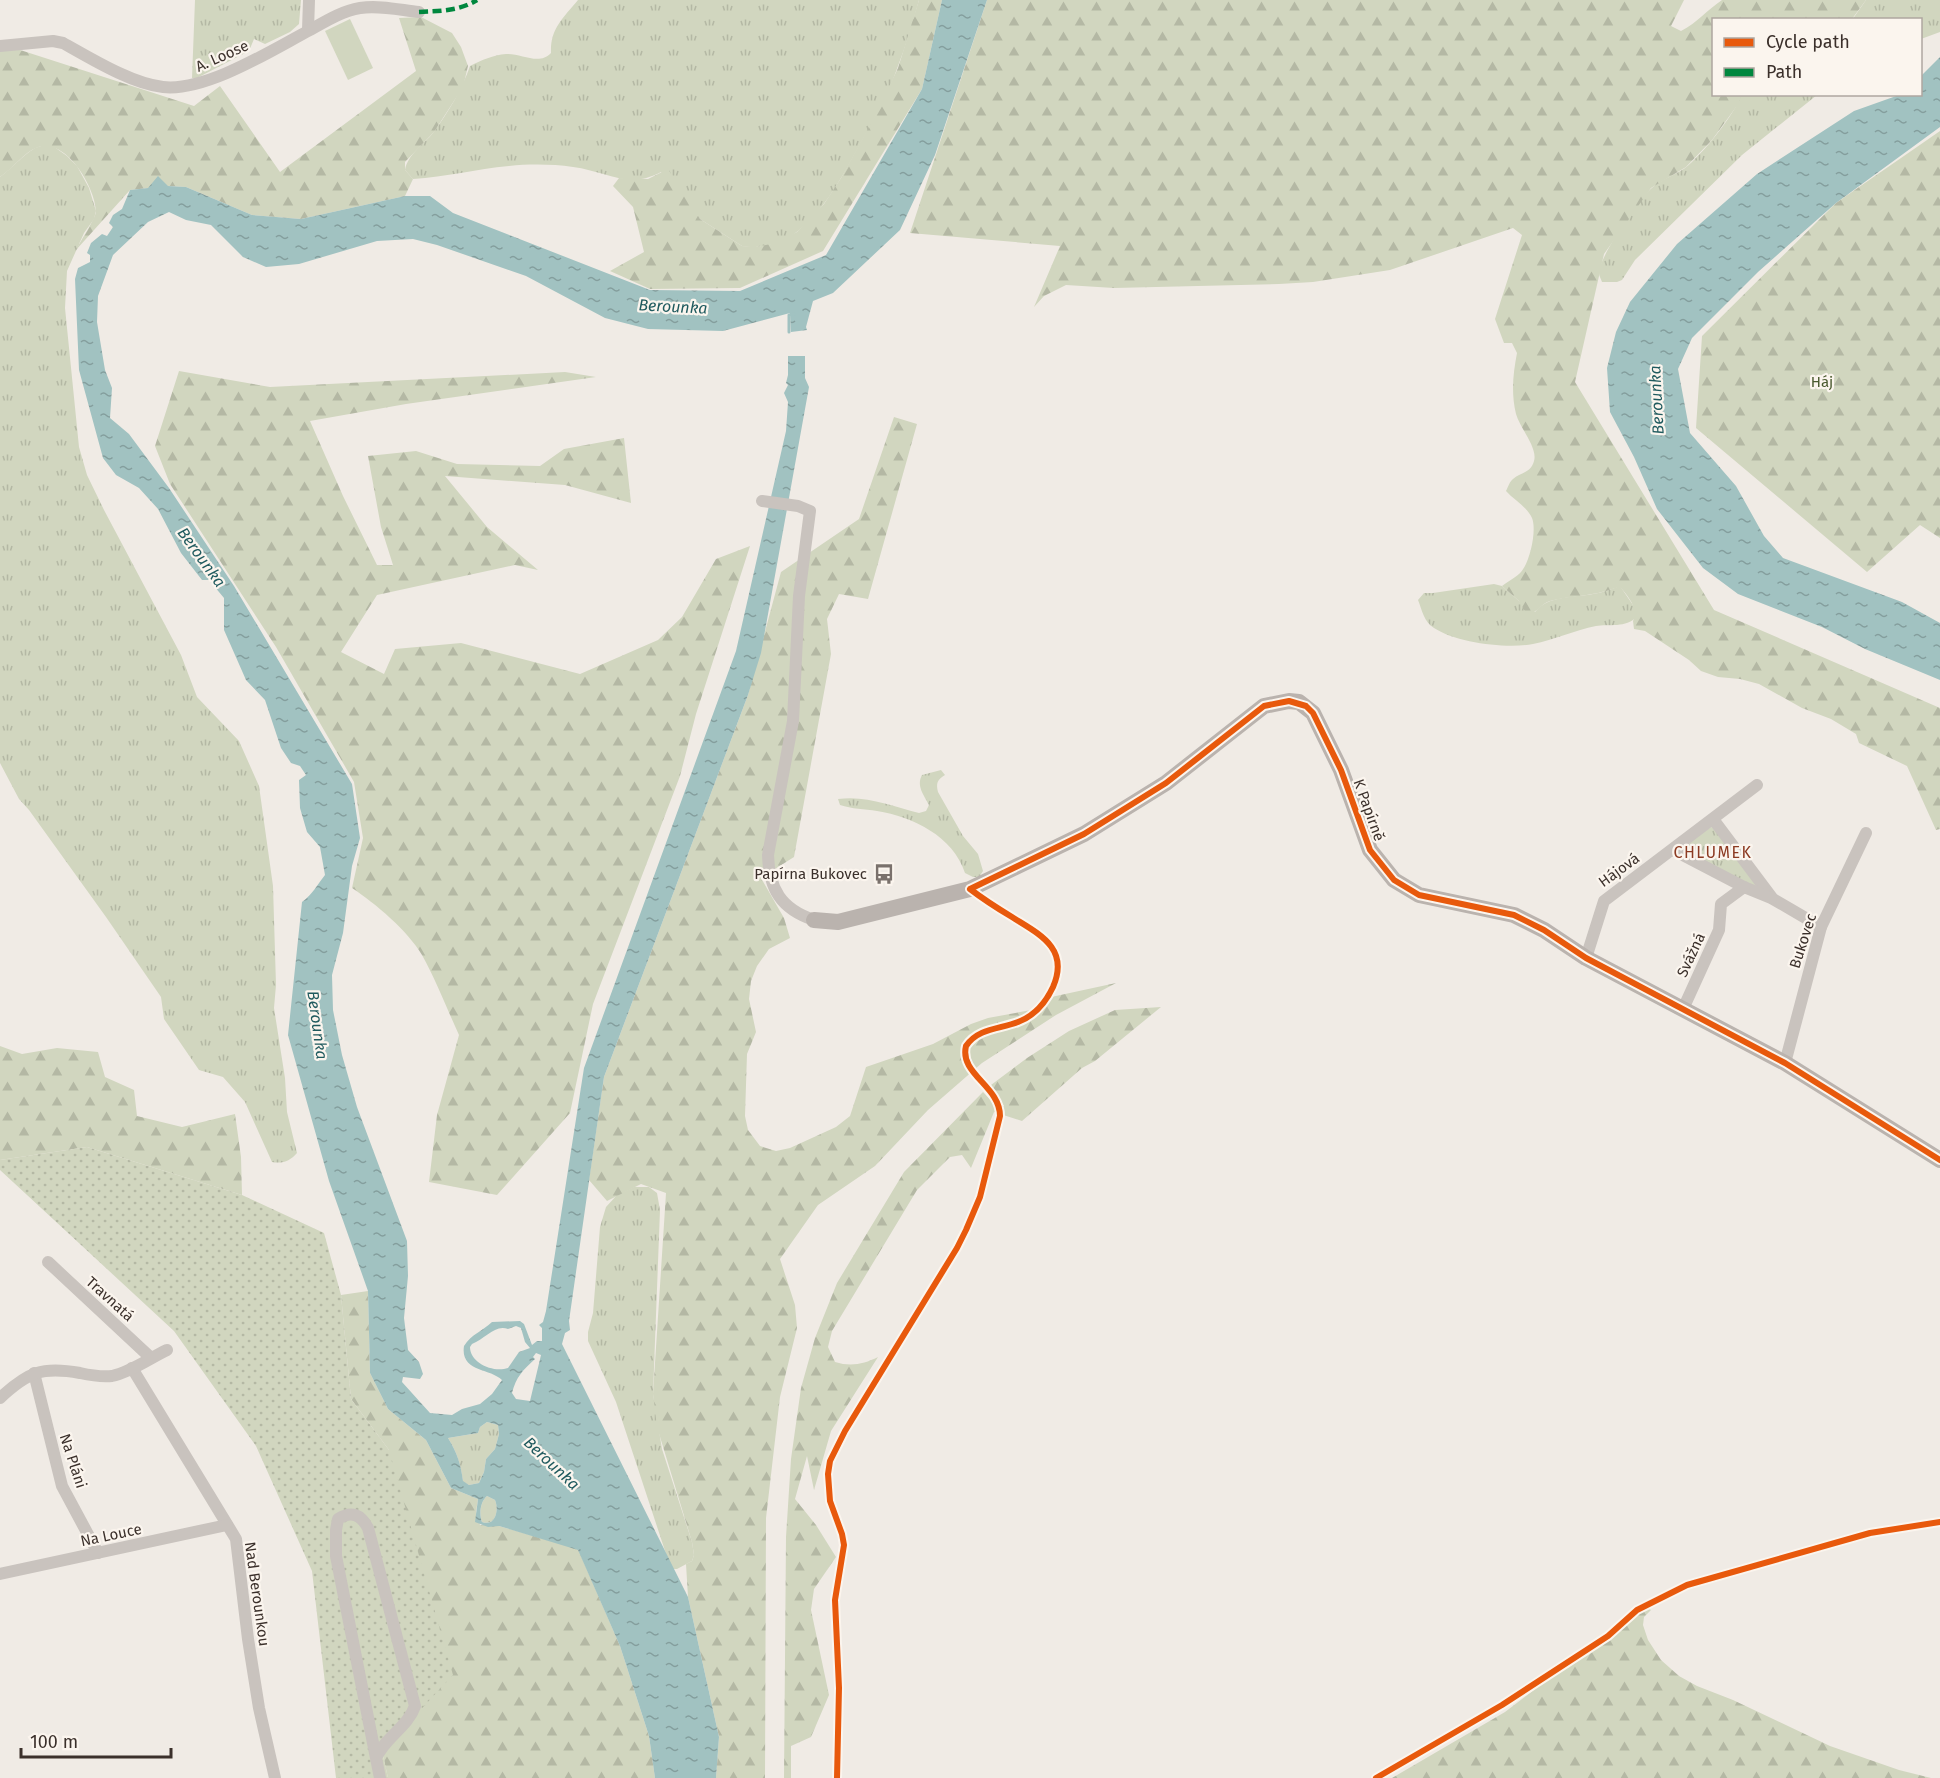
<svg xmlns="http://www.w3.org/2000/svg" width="1940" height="1778" viewBox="0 0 1940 1778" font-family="'Fira Sans',sans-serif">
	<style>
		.grass { fill: url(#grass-tufts) }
		.forest { fill: url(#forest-firs) }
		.park { fill: #d1d6bf }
		.garden { fill: url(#garden-dots) }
		.water { fill: url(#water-ripples); fill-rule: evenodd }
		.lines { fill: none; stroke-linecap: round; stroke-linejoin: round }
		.stream { stroke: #a1c2c1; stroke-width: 3 }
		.street { stroke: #c9c3be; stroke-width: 12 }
		.secondary { stroke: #bab3ae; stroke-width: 16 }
		.quiet { stroke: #00873e; stroke-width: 4.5; stroke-dasharray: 9 4.5; stroke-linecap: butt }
		.cycleway-casing { stroke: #fbf5ee; stroke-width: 10 }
		.cycleway { stroke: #e8590c; stroke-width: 6 }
		.labels { text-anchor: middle; stroke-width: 4.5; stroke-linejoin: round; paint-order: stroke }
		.street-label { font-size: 15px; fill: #3b302b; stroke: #fbf5ee }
		.park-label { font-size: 15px; fill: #4a5a2e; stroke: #fbf5ee }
		.poi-label { font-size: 15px; fill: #3b302b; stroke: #fbf5ee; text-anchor: end }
		.water-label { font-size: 16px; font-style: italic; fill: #1f5a5e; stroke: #fbf5ee }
		.neighbourhood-label { font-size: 16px; letter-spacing: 1.5px; fill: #8c3b22; stroke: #fbf5ee }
	</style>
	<defs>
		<pattern id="grass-tufts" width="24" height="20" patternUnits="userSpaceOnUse" patternTransform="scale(1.5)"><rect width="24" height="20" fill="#d1d6bf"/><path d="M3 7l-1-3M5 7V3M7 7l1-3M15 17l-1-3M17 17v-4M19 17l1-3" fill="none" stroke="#b4b8a4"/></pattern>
		<pattern id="forest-firs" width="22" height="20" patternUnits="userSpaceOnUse" patternTransform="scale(1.5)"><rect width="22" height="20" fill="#d1d6bf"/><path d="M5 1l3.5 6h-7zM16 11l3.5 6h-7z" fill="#b4b8a4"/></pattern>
		<pattern id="garden-dots" width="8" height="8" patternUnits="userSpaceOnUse" patternTransform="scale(1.5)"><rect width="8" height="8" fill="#d1d6bf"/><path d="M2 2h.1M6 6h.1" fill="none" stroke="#b4b8a4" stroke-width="1.8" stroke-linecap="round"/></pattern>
		<pattern id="water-ripples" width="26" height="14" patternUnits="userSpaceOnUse" patternTransform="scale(1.5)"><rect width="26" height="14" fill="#a1c2c1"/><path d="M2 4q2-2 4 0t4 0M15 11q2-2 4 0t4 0" fill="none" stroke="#849e9d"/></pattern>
	</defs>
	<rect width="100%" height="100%" fill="#f0ebe5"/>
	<!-- grass -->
	<g class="grass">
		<path d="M195,0h106l-2,24 -9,8 -25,12 -11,-5 -5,12 -52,27h-5z"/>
		<path d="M578,0h341c-6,22 -13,45 -21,66 -11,32 -29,62 -45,91 -15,27 -31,55 -55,74 -15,12 -38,19 -56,15l-42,-27 -39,-47c-33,18 -55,-1 -88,-5 -21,-3 -44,-3 -64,-1 -33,3 -63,11 -96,13l-8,-9c3,-16 18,-25 28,-37 15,-20 29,-44 37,-67 12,-6 23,-11 36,-12 15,-1 33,12 45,-1 -1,-24 12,-35 27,-53z"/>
		<path d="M1866,0h74v32l-19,7 -1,-19h-68z"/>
		<path d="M1741,95h76l-75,60 -107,105 -13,20 -5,2h-15c-1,-3 -3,-6 -3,-9 -1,-14 41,-77 54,-86 9,-8 22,-12 32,-19 16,-12 51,-55 56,-73z"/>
		<path d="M53,146l14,10 10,10 12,22 7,23 -2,8 -10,14 -17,38 -2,37 14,139 8,28 17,35 77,145 16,42 42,44 20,45 14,100 3,99 -2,23 11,70 2,34 10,41c-7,8 -14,11 -25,9l-27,-60 -22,-25 -24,-7 -35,-51 -3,-22 -55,-80 -77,-107 -10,-11 -19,-36v-586c10,-7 29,-28 38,-30 4,-2 10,-1 15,-1z"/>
		<path d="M1494,584l8,2 17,15 16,11c14,-17 37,-14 58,-18 9,-1 18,-5 27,-8l15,22 1,9c-9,11 -28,7 -40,9 -21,4 -42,14 -63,18 -26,5 -76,-1 -99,-16 -10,-6 -12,-18 -16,-28l6,-7h9z"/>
		<path d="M941,770l4,5c-8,5 -9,8 -7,17l25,44 15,18 5,17 -4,6h-6l-8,-4c-12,-37 -52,-56 -88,-62 -13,-2 -25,-2 -37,-6l-2,-6c28,-4 54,7 81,14l7,-2 3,-6c-5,-10 -13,-19 -7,-30z"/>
		<path d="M1711,827l8,2 48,64 -79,-40c-3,-13 14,-19 23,-26z"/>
		<path d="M634,1187h15l8,6 3,17 -7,184 9,55 30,93 2,13 -2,6 -15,8h-6l-55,-167 -28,-61v-9l5,-19 7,-86 6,-20 11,-12z"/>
		<path d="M487,1422l11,3 1,9 -4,15 -9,10 -2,13 -5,11 -10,2 -6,-3c-2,-17 -6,-30 -15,-44l30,-5 2,-6z"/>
		<path d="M487,1496l8,4c4,9 1,27 -13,22 -3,-8 -2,-20 5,-26z"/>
	</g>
	<!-- forest -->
	<g class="forest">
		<path d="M919,0h23l-20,89 -99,162 -83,37 -90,1 -40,-18 34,-19 -11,-45 -20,-21 6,-8 29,1 20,-10 32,50 42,27 14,1 15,-3 26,-12 27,-28 17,-26 35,-64 22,-46z"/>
		<path d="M987,0h697l-13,26 10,5c16,-8 26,-21 41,-31h144l-14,19 -138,1v74l27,1 -2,8 -27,37 -26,27 -35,21 -47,66 -29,128 139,228 226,98v121l-4,1 -29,-64 -48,-23 -3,-9 -25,-15 -29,-11 -43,-24 -19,-5 -22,-2 -17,-6 -12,-11 -44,-29 -11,-2 -1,-8c6,-12 -5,-25 -13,-34 -9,2 -18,6 -28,7 -14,3 -28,3 -42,7 -10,3 -13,14 -24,12l-7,-12 -17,-15c6,-5 15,-9 19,-14 9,-10 16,-42 11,-54 -5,-11 -18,-18 -26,-27 2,-4 4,-10 7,-12 8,-7 18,-6 21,-18 4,-13 -14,-33 -18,-47 -5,-21 -3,-40 1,-61l-5,-10h-8l-9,-24 27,-84 -9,-7 -123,42 -77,12 -34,2 -165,4 -48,-3 -22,11 -10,11 26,-61 -150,-13z"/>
		<path d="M421,17l31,16 9,14 7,19 -5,21 -29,45 -29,30v8l8,9 -8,17 -104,23 -49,-4 -66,-28 -18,-1 -38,4 -54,60c4,-8 19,-31 20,-38 0,-24 -31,-77 -60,-64 -11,4 -24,21 -36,29v-126l14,-3 180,58 26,-20 60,86 136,-101 -17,-53z"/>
		<path d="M1940,131v407l-20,-13 -53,47 -171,-144 6,-92 134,-133z"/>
		<path d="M179,371l91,16 295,-15 31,5 -190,27 -96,17 33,75 34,69h16l-12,-38 -13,-71 48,-5 41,13 83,2 24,-17 60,-11 7,65 -66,-18 -120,-9 42,51 51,43 -23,-5 -138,30 -36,57 43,22 11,-25 66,-6 119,31 78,-34 24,-23 34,-58 34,-13 -54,168 -16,62 -87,228 -23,109 -73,82 -68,-13 8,-67 22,-80c-12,-26 -23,-55 -37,-80 -15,-25 -46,-51 -70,-67l11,-50 -9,-56 -78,-135 -106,-163 -15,-38z"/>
		<path d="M894,417l23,7 -49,175 -29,-5 -12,25 4,35 -37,203 -33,21 23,40 6,20 -21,11 -12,17 -6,15 -2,18 7,33 -9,22 -2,62 3,14 12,16 16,5 14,-3 46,-21 14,-11 16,-49 67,-23 38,-20 17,-6 43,-8 11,-11 74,-16 -60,32 -74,48 -54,47 -53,56 -57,39 -38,54 15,46 2,23 -17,69 -14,121 -1,260h-49l3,-41 -31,-140 -2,-33 6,-3 2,-6 -2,-13 -35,-115 -4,-33 13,-201 -25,-9 -34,17 -18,-21 15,-103 144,-382 33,-123 78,-53z"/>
		<path d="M1161,1007l-66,54 -13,7 -60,53 -28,-9 -23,56 -9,-13 -12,2 -33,33 -85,141 -4,16 7,15c16,5 29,2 43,-5l-47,74 -17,59 -7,-34 -12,43 21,26 20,32 -22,32 -3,21 18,85 -18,42 -20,9v32h-7l2,-241 5,-78 10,-71 14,-50 22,-55 67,-111 79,-80 13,14h8l-13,-21 36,-27 42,-27 46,-21z"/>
		<path d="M0,1046l22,8 35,-6 41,4 7,25 29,13 3,26 45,11 53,-13 6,43 1,38 -155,-48 -87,13z"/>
		<path d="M368,1291l2,82 18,36 38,31 25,48 27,11 -2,13 4,13 19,1 79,23 42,97 29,90 6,42h-267l-6,-27 7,-301 -38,-51 -10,-104z"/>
		<path d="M1644,1606l7,4 -7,7 -1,8 5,15 13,20 18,16 18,10 36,14 97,46 69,24 32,8h-539l113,-66z"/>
	</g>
	<!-- park -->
	<path class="park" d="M350,19l23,49 -25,12 -23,-49z"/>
	<!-- garden -->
	<path class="garden" d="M87,1147l155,48 82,38 17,62 10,104 38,51 64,225 -71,76 6,27h-52l-24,-207 -56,-125 -82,-115 -174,-161v-10z"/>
	<!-- water -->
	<g class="water">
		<path d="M942,0h45l-52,155 -35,75 -67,63 -20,8 -7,26 1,3 -16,2 -1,-19 -67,18 -75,-2 -43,-11 -79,-42 -89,-31 -24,-6 -36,2 -78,23 -33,3 -23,-10 -32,-32 -25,-5 -17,-8 -21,10 -35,33 -15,41 -1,26 8,48 7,18 -2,30 19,16 40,54 65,98 118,198 8,54 -8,28 -9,67 -11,42 1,35 9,45 15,52 50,134 1,35 -4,42 4,32 11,12 4,12 -3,5 -17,-2 -1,5 28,31 22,2 10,-6 18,-5 12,-10 10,-14c-12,-12 -42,-8 -38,-34 7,-12 19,-15 28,-24l28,-1 4,3 8,21 5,-4h5v-13l-3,-3 4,-3 3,-11 38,-243 152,-417 50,-220 2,-29 -4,-9 4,-8 -2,-2 2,-8v-19h17v22l4,9 -48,266 -13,42 -144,382 -35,244 1,9 -5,3 -3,11 126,253 31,140 -3,41h-61l-6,-42 -29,-90 -42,-96 -79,-24 -11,1 -13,-5 3,-23 -27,-11 -25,-48 -38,-31 -18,-36 -2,-82 -39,-110 -41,-146 14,-133c11,-8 15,-17 23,-27l-5,-28 -13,-15 -7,-24 -1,-28 7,-5 -6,-9 -9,-3 -10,-15 -16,-48 -19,-20 -22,-50v-32l-15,-18h-7l-21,-27 -23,-44 -19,-21 -23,-13 -13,-17 -24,-88 -4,-91 3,-11 12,-6v-7l-3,-2 4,-10 11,-9 5,2 6,-9 -4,-4 4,-8 9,-6 8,-19 18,-2 10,-12 10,10 18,1 66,28 49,4 104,-23h25l23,17 197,77 90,1 86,-36 96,-166zM516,1326l5,2 4,14 5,6 -11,4 -11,16c-15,5 -38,-5 -38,-21l2,-3c13,-5 23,-20 36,-15zM536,1353l5,2 -11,46 -14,-2 -4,-6c4,-16 11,-23 23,-34l-2,-2zM487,1422l11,3 1,9 -4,15 -9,10 -2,13 -5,11 -10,2 -6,-4c-2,-16 -6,-29 -15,-43l30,-5 2,-6zM487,1496l8,4c4,9 1,27 -13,22 -3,-8 -2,-20 5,-26z"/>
		<path d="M1940,57v70l-104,76 -78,69 -66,66 -14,31 12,64 46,53 28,50 19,22 119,44 38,21v57l-75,-31 -43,-22 -84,-33 -35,-26 -46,-59 -23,-52 -24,-45 -3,-44 9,-36 14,-30 47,-58 80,-70 97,-63 45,-16 21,-1 1,-18z"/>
	</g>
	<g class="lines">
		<!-- stream -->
		<path class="stream" d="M789,332v-17l5,-1"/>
		<!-- street -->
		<g class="street">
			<path d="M308,30l1,-30"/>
			<path d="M0,46l53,-5 10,2c27,15 69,41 100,44 43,5 109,-37 147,-57 16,-9 32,-19 50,-22 20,-3 40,2 59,4"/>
			<path d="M762,501l36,5 12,5 -11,85 -6,125 -25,134c1,34 13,54 46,65"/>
			<path d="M1713,819l60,80 48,28"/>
			<path d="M1673,850l71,37 27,11"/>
			<path d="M1586,958l18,-57 153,-116"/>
			<path d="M1683,1009l36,-79 2,-26 23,-17"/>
			<path d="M1785,1063l36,-136 45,-94"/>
			<path d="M48,1262l103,96"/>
			<path d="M132,1368l104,171 12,100 11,69 16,70"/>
			<path d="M34,1373l28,113 36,67"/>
			<path d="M0,1398c28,-26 42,-32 80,-25 9,2 22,4 32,3 19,-4 38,-18 55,-26"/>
			<path d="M0,1574l227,-49"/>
			<path d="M376,1758c9,-21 32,-31 39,-52l-47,-178c-7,-13 -16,-18 -30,-9l-2,11v26l40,202 4,20"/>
		</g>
		<!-- secondary -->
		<path class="secondary" d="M814,920l24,2 132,-33 114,-55 82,-51 98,-77 25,-5 10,1 14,11 28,57 29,80 24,30 25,15 95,20 30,15 42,28 199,105 155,97"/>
		<!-- quiet -->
		<path class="quiet" d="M419,12c21,-1 40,-1 58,-12"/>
		<!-- cycleway casing -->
		<g class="cycleway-casing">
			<g id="cycleway">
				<path d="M837,1778l2,-90 -4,-88 9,-55 -2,-11 -12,-33 -2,-27 2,-13 15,-30 112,-183 9,-18 14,-33 20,-81c0,-30 -41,-42 -34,-70 12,-18 34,-17 52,-24 16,-6 28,-20 35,-35 17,-39 -14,-53 -41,-70 -15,-9 -29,-18 -42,-28l114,-55 82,-51 98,-77 25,-5 17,5 7,7 28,57 29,80 24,30 25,15 95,20 30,15 42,28 199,105 155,97"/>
				<path d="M1376,1778l126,-73 106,-69 29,-26 50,-25 183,-52 70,-11"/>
			</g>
		</g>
		<!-- cycleway -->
		<use href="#cycleway" class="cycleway"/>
	</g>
	<!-- icons -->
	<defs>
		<g id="bus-bare" transform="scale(1.62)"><path d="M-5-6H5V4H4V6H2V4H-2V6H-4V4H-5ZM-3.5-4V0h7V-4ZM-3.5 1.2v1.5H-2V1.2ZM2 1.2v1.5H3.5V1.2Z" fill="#7a716c" stroke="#fbf5ee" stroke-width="2.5" paint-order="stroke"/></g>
	</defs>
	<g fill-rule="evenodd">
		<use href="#bus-bare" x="884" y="874"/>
	</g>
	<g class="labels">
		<!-- street labels -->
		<g class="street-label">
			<text transform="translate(222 56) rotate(-24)" y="5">A. Loose</text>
			<text transform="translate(1369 810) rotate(70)" y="5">K Papírně</text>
			<text transform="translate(1619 870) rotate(-36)" y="5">Hájová</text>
			<text transform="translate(1803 941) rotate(-72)" y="5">Bukovec</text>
			<text transform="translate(1691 955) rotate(-65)" y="5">Svážná</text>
			<text transform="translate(110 1299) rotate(42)" y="5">Travnatá</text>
			<text transform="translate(73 1461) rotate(72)" y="5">Na Pláni</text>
			<text transform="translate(111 1535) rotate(-12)" y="5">Na Louce</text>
			<text transform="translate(257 1594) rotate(82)" y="5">Nad Berounkou</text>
		</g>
		<!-- park labels -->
		<g class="park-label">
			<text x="1822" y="387">Háj</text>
		</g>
		<!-- poi labels -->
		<g class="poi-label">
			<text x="867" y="879">Papírna Bukovec</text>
		</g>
		<!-- water labels -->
		<g class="water-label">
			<text transform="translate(673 306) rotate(3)" y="6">Berounka</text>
			<text transform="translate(1656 400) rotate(-93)" y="6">Berounka</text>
			<text transform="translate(202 557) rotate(54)" y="6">Berounka</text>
			<text transform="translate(318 1025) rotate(82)" y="6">Berounka</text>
			<text transform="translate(552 1463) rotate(43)" y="6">Berounka</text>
		</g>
		<!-- neighbourhood labels -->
		<g class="neighbourhood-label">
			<text x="1713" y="858">CHLUMEK</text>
		</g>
	</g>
	<!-- legend -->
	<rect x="1712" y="18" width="210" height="78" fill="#fbf5ee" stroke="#aea6a0" stroke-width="1.5"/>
	<rect x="1724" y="38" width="30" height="9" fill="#e8590c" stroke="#aea6a0" stroke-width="1.5"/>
	<text x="1766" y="48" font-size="18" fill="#3b302b">Cycle path</text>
	<rect x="1724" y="68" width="30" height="9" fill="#00873e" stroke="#aea6a0" stroke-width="1.5"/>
	<text x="1766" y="78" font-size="18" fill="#3b302b">Path</text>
	<!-- scale -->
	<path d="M21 1748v9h150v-9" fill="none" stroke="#3b302b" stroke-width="3"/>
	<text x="30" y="1748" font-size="18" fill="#3b302b" stroke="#fbf5ee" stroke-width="4.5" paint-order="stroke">100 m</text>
</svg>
